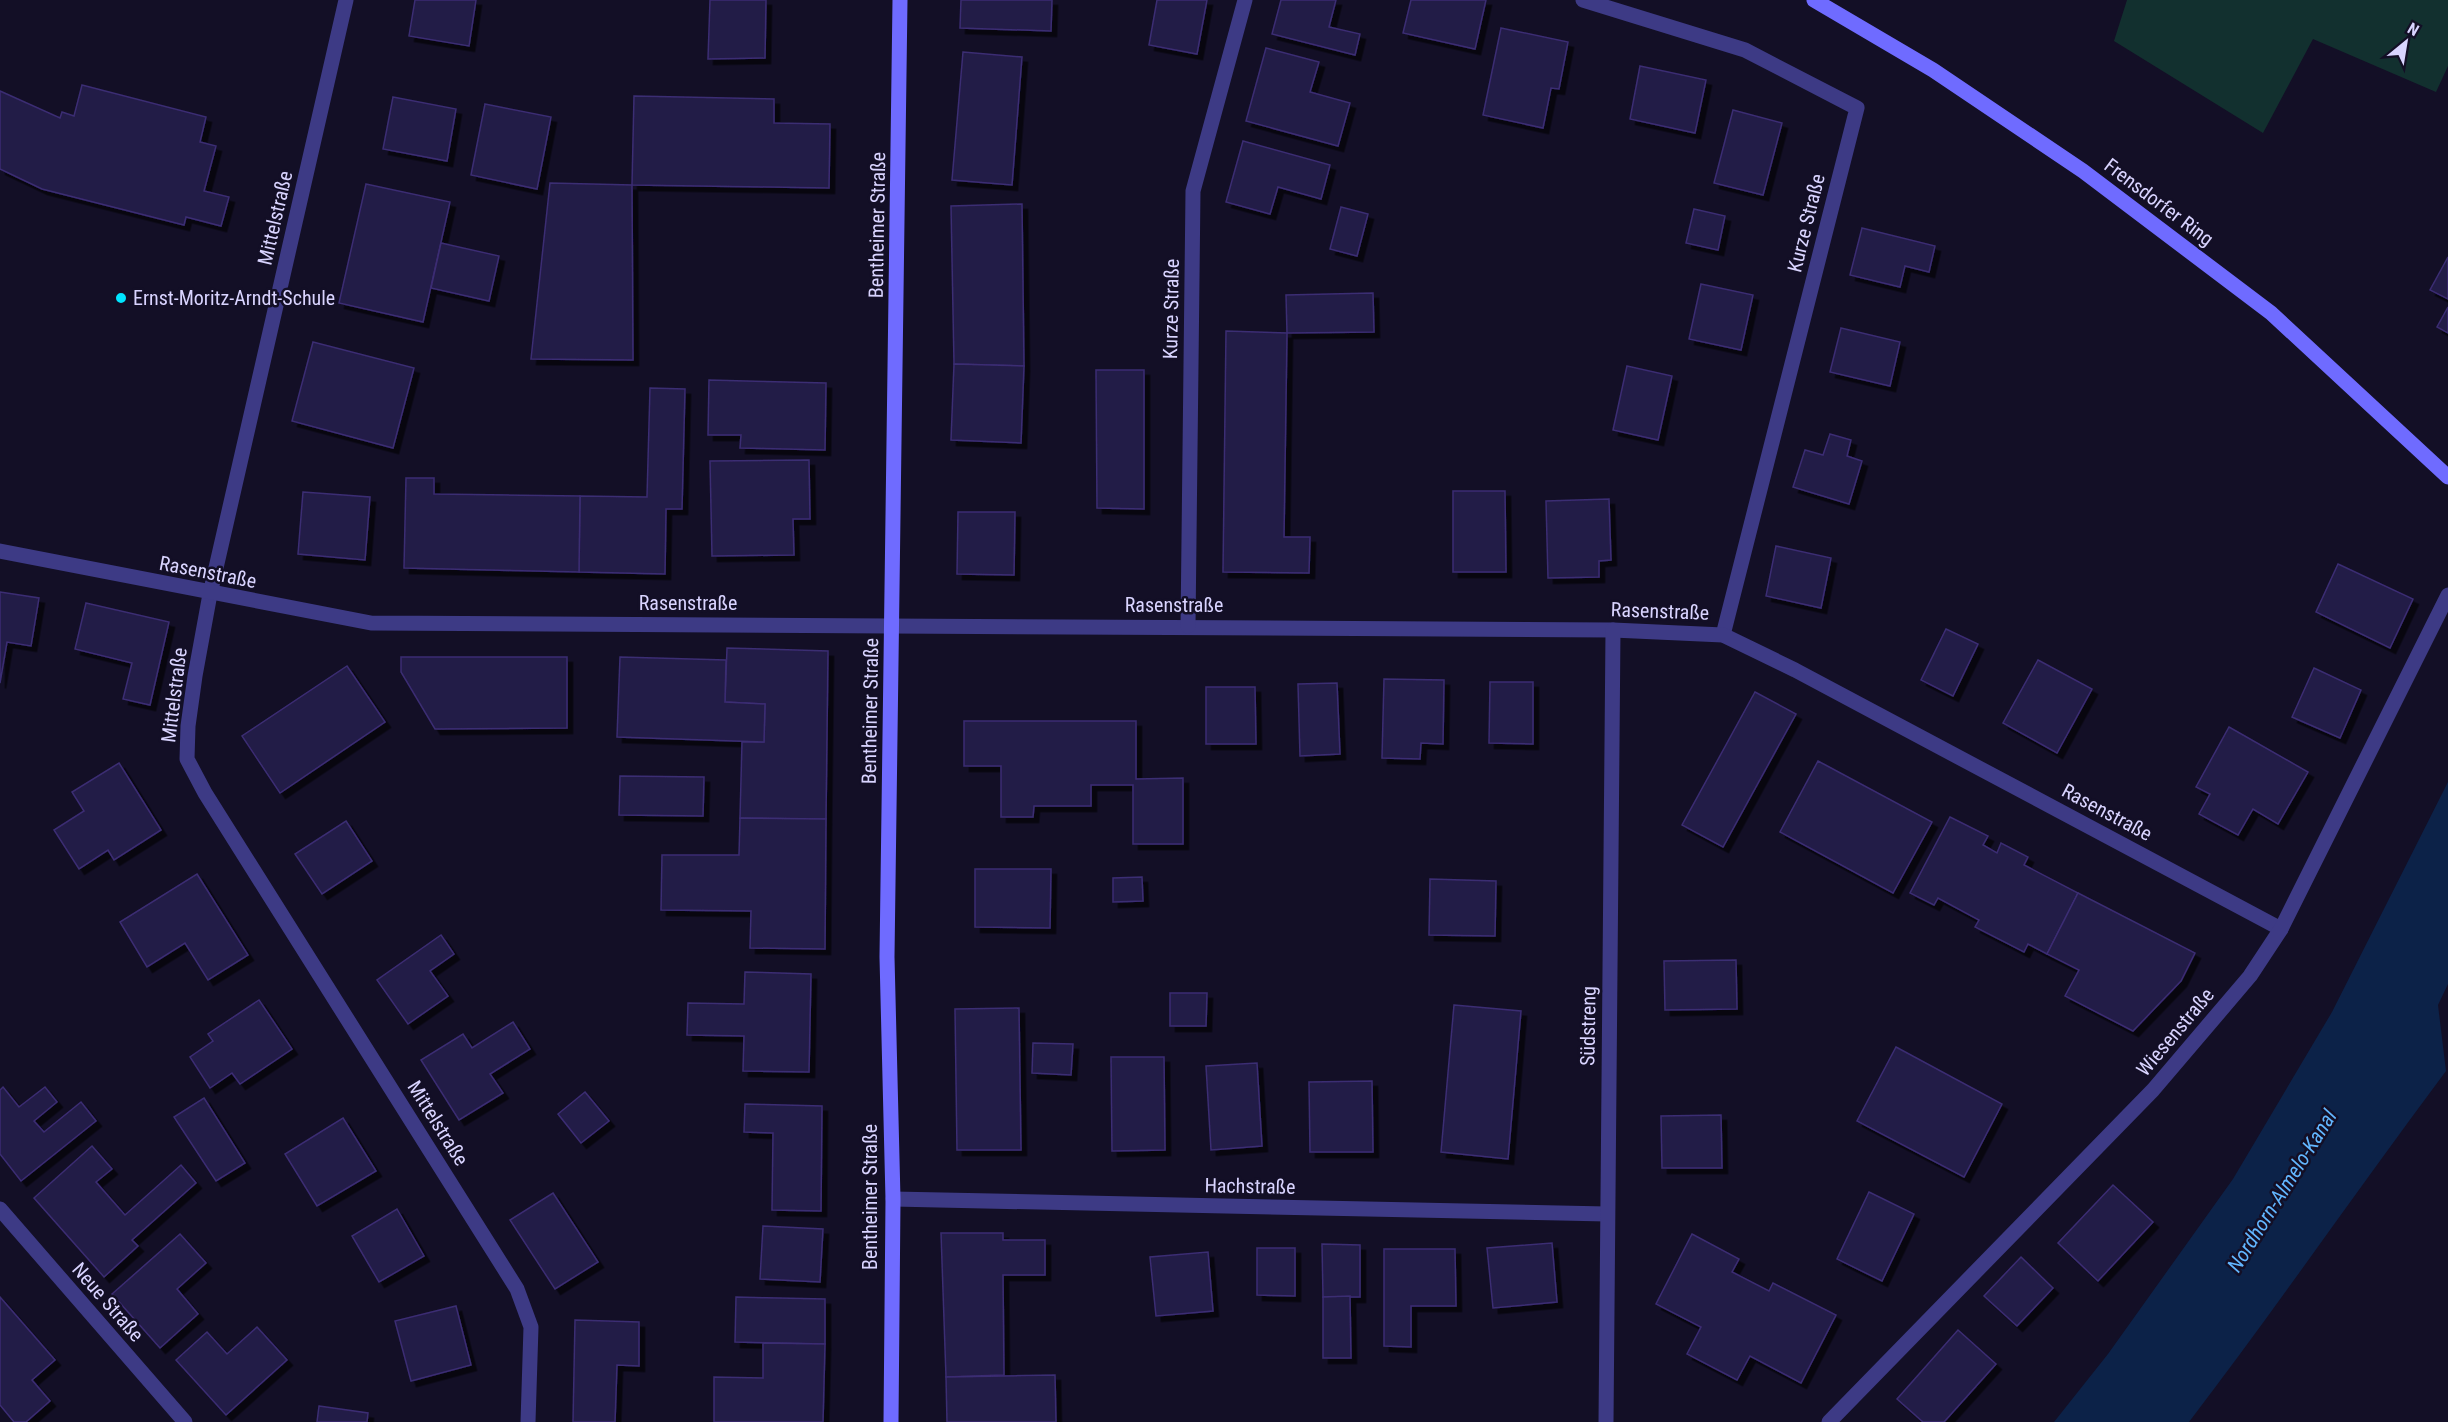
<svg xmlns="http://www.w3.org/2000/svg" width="2448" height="1422" viewBox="0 0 2448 1422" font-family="'Roboto Condensed',sans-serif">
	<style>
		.green { fill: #12302f }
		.water { fill: #0c2248 }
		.building { fill: #241b47; stroke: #3b2d73; stroke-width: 1.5; filter: url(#shadow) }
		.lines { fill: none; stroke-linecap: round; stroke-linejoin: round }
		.street { stroke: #3d3a85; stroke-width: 15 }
		.secondary { stroke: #6f6bff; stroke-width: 15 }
		.poi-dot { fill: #00e5ff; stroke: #130f26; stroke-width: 2 }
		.labels { text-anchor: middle; stroke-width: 5; stroke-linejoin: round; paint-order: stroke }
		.street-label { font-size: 20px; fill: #d9d4ff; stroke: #130f26 }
		.poi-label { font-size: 20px; fill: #d9d4ff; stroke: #130f26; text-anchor: start }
		.water-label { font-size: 21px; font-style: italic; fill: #62b6ff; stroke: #130f26 }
	</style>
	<defs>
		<filter id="shadow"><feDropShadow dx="5.5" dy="5.5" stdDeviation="0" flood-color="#0009"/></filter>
	</defs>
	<rect width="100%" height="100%" fill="#130f26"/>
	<!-- green -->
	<path class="green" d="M2127,0h321v66l-12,26 -123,-53 -50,94 -149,-92z"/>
	<!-- water -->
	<path class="water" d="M2448,782v202l-10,21 8,66c-87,116 -169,236 -257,351h-135l54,-68 125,-175 99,-167z"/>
	<!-- building -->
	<g class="building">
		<path d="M415,0h61l-7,46 -60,-10z"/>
		<path d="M710,0h56l-1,58 -57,1z"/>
		<path d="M961,0h91l-1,31 -91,-3z"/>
		<path d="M1157,0h50l-10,54 -48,-9z"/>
		<path d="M1281,0h55l-7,27 31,7 -5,21 -83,-21z"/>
		<path d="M1411,0h75l-11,49 -72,-16z"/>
		<path d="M1501,28l67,14 -9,47 -8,-1 -8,40 -60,-13z"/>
		<path d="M1266,48l53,14 -9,30 40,11 -12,43 -92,-25z"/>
		<path d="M963,52l59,5 -10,128 -60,-5z"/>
		<path d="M1640,66l66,14 -11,53 -65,-14z"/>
		<path d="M82,85l124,32 -6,25 16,4 -12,45 25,6 -8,29 -35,-9 -2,8 -142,-36 -42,-20v-78l60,27 2,-6 12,4z"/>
		<path d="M634,96l140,3v24l56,1 -1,64 -197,-3z"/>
		<path d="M393,97l63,12 -9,52 -64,-12z"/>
		<path d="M485,104l66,13 -14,72 -66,-14z"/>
		<path d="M1733,110l49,13 -19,72 -49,-12z"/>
		<path d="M1243,141l87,24 -9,34 -43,-12 -8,27 -44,-12z"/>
		<path d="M550,183l82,2 1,175 -102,-1z"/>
		<path d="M366,184l84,18 -27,120 -84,-19z"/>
		<path d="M1022,204l2,162 -70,-2 -3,-158z"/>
		<path d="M1341,207l27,7 -11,42 -27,-7z"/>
		<path d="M1694,209l31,7 -7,34 -32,-7z"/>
		<path d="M1862,228l73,18 -6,26 -24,-6 -5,21 -50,-12z"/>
		<path d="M441,243l58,13 -10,45 -58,-13z"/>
		<path d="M2448,257v42l-18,-9z"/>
		<path d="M1701,284l52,11 -12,55 -52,-11z"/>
		<path d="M1373,293l1,39 -87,1 -1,-38z"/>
		<path d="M2448,307v26l-11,-6z"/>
		<path d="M1841,328l59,14 -10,44 -60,-14z"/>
		<path d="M1226,331l61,2 -3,204h26l-1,36 -86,-1z"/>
		<path d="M313,342l101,26 -21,80 -101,-27z"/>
		<path d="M954,364l70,2 -3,77 -70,-3z"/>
		<path d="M1627,366l45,10 -14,64 -45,-10z"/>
		<path d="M1096,370h48v139l-47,-1z"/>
		<path d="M709,380l117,3 -1,67 -85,-2 1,-13h-33z"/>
		<path d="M650,388l35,1 -3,120h-16l-1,65 -86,-2 1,-76 67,1z"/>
		<path d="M1830,434l21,6 -4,16 15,5 -13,43 -56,-17 12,-37 18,5z"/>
		<path d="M809,460l1,59h-17l1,36 -82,1 -2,-95z"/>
		<path d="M406,478h28v16l146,2 -1,76 -175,-4z"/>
		<path d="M1453,491h52l1,81h-53z"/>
		<path d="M303,492l67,5 -5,63 -67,-6z"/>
		<path d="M1609,499l2,61 -12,1v16l-51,1 -2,-77z"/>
		<path d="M958,512h57l-1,63 -57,-1z"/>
		<path d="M1776,546l55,12 -10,50 -55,-12z"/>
		<path d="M2338,564l75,35 -23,49 -74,-36z"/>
		<path d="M0,592l39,6 -8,48 -24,-4 -7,41z"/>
		<path d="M86,603l83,19 -19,83 -27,-6 9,-36 -57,-14z"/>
		<path d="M1946,629l32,15 -25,52 -32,-16z"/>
		<path d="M727,648l101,3 -2,168 -86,-1 2,-76h22l1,-38 -40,-2z"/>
		<path d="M401,657h166v71l-132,1 -34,-57z"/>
		<path d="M620,657l106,3 -1,42 40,2 -1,38 -147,-5z"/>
		<path d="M2038,660l54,29 -35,64 -54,-30z"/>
		<path d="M347,666l38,56 -105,71 -38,-57z"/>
		<path d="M2314,668l47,22 -21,48 -48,-21z"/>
		<path d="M1384,679l60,1 -1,64 -22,-1 -1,16 -38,-1z"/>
		<path d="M1490,682h43v62l-44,-1z"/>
		<path d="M1337,683l3,71 -40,2 -2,-72z"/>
		<path d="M1206,687h49l1,57h-50z"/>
		<path d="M1755,692l41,22 -73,133 -41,-22z"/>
		<path d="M964,721h172v58l47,-1v66h-50v-59h-42v21h-57l-1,11h-32v-51h-37z"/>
		<path d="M2229,727l79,45 -30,52 -25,-15 -15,26 -39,-21 11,-20 -14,-7z"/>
		<path d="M1818,761l114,61 -39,71 -113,-61z"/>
		<path d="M119,763l42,67 -47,30 -6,-10 -29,19 -25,-39 30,-19 -12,-19z"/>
		<path d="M620,776l84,1 -1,39 -84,-1z"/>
		<path d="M1950,817l38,19 -5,9 14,8 4,-10 27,14 -4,8 54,28 -31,61 -19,-10 -4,8 -49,-25 4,-7 -41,-22 -4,7 -24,-12z"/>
		<path d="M740,818l86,1 -1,130 -75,-1 1,-37 -90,-1 1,-55h77z"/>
		<path d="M346,821l26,40 -50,33 -27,-40z"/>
		<path d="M975,869h76l-1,59 -75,-1z"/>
		<path d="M197,874l51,81 -40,25 -23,-37 -38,24 -27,-45z"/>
		<path d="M1142,877l1,24 -30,1v-24z"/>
		<path d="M1430,879l66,2 -1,55 -66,-1z"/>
		<path d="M2078,893l117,60 -14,28 -48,50 -68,-35 14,-26 -32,-16z"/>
		<path d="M441,935l13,19 -24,17 18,25 -40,28 -31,-44z"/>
		<path d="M1736,960l1,49 -72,1 -1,-49z"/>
		<path d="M745,972l66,2 -2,98 -66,-1 1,-35 -57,-1 1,-32 56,1z"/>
		<path d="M1170,993h37l-1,33h-36z"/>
		<path d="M259,1000l33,49 -52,35 -8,-11 -22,15 -20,-31 23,-16 -5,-7z"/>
		<path d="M1454,1005l67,6 -13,148 -67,-7z"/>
		<path d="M1019,1008l2,142h-64l-2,-141z"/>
		<path d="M513,1022l17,27 -40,25 13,19 -44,27 -38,-60 42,-26 9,14z"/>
		<path d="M1033,1043l40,1 -2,31 -39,-2z"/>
		<path d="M1896,1047l106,57 -38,73 -107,-56z"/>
		<path d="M1111,1057h53l1,93 -53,1z"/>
		<path d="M1257,1063l5,83 -51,4 -5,-84z"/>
		<path d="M1372,1081l1,71h-63l-1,-70z"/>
		<path d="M3,1087l16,20 26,-20 12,15 -23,19 10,11 37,-30 15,19 -75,60 -21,-27v-64z"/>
		<path d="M585,1092l24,29 -28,22 -23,-29z"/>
		<path d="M204,1098l41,65 -29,18 -42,-64z"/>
		<path d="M745,1104l77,2 -1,105 -49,-1 1,-77 -29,-1z"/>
		<path d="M1721,1115l1,53h-60l-1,-52z"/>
		<path d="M343,1118l33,53 -59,35 -32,-52z"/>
		<path d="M92,1146l20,23 -16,13 29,33 56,-50 15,18 -64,57 6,6 -34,31 -70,-79z"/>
		<path d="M2113,1185l40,37 -55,59 -40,-38z"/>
		<path d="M1869,1192l45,22 -32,67 -45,-22z"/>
		<path d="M553,1193l45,69 -43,27 -45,-69z"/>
		<path d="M397,1209l27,47 -45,26 -27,-46z"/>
		<path d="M763,1226l60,3 -3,53 -60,-3z"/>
		<path d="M941,1233h62v7h42v35h-42l1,100 -58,2z"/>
		<path d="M180,1234l26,29 -29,26 21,25 -38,34 -48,-54z"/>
		<path d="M1692,1234l47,25 -7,13 37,19 4,-8 63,32 -35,68 -51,-27 -13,24 -50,-26 14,-27 -45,-23z"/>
		<path d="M1552,1243l5,59 -64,6 -6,-60z"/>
		<path d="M1322,1244l38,1v52h-37z"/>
		<path d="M1257,1248h38v48l-38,-1z"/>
		<path d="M1384,1249h71l1,57h-45v41l-27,-1z"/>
		<path d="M1208,1252l5,59 -57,5 -6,-59z"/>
		<path d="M2021,1257l32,31 -36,38 -33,-30z"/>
		<path d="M1350,1296l1,62h-28v-61z"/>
		<path d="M0,1297l55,63 -23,20 18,21 -24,21h-12l-14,-17z"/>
		<path d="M736,1297l89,2v45l-90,-2z"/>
		<path d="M456,1306l15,59 -60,16 -16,-60z"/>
		<path d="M575,1320l64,2v44l-22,-1 -2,57h-42z"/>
		<path d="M257,1327l30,33 -61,55 -50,-55 31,-28 20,22z"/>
		<path d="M1958,1330l38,34 -52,58h-21l-26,-23z"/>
		<path d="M763,1343l62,1 -2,78h-109v-45l49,1z"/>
		<path d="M1055,1375l1,47h-109l-1,-45z"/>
		<path d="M319,1406l49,7 -1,9h-50z"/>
	</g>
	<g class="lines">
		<!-- street -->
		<g class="street">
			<path d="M346,0l-136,594 -15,82 -7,50 -1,33 18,34 312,496 14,38 -3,95"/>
			<path d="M1583,0l162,50 112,58 -134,527"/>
			<path d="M0,551l371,72 1242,7 110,5 72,35 486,259"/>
			<path d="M1188,626l5,-435 52,-191"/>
			<path d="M893,1199l714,15"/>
			<path d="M0,1209l185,213"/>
			<path d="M1606,1422l7,-792"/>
			<path d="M1829,1422l324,-332 97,-114 31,-47 167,-334"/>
		</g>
		<!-- secondary -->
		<g class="secondary">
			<path d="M1814,0l119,70 150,101 188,142 177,164"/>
			<path d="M891,1422l2,-223 -6,-242 13,-957"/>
		</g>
	</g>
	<!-- markers -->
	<circle class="poi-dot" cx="121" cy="298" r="6"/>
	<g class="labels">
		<!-- street labels -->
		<g class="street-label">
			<text transform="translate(2159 202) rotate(37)" y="7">Frensdorfer Ring</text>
			<text transform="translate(275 218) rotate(-77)" y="7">Mittelstraße</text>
			<text transform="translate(1806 223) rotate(-76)" y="7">Kurze Straße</text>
			<text transform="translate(877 225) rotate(-89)" y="7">Bentheimer Straße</text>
			<text transform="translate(1171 309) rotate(-89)" y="7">Kurze Straße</text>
			<text transform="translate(208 572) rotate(11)" y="7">Rasenstraße</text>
			<text x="688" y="610">Rasenstraße</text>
			<text x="1174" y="612">Rasenstraße</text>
			<text transform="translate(1660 611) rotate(2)" y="7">Rasenstraße</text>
			<text transform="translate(174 695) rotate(-83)" y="7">Mittelstraße</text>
			<text transform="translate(870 711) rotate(-89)" y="7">Bentheimer Straße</text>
			<text transform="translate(2107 812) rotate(28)" y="7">Rasenstraße</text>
			<text transform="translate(1588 1026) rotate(-89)" y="7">Südstreng</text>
			<text transform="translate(2175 1032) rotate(-50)" y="7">Wiesenstraße</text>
			<text transform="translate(438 1123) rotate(58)" y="7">Mittelstraße</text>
			<text transform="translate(1250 1186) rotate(1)" y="7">Hachstraße</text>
			<text transform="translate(870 1197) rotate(-90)" y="7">Bentheimer Straße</text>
			<text transform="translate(108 1302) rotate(49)" y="7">Neue Straße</text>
		</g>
		<!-- poi labels -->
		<g class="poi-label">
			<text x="133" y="305">Ernst-Moritz-Arndt-Schule</text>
		</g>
		<!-- water labels -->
		<g class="water-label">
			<text transform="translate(2282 1191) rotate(-58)" y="7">Nordhorn-Almelo-Kanal</text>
		</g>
	</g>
	<!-- north arrow -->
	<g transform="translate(2406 42) rotate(30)" stroke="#130f26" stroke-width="4.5" paint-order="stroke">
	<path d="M0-4.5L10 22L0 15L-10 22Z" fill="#d9d4ff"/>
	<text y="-9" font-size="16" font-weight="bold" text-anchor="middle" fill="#d9d4ff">N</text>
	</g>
</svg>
